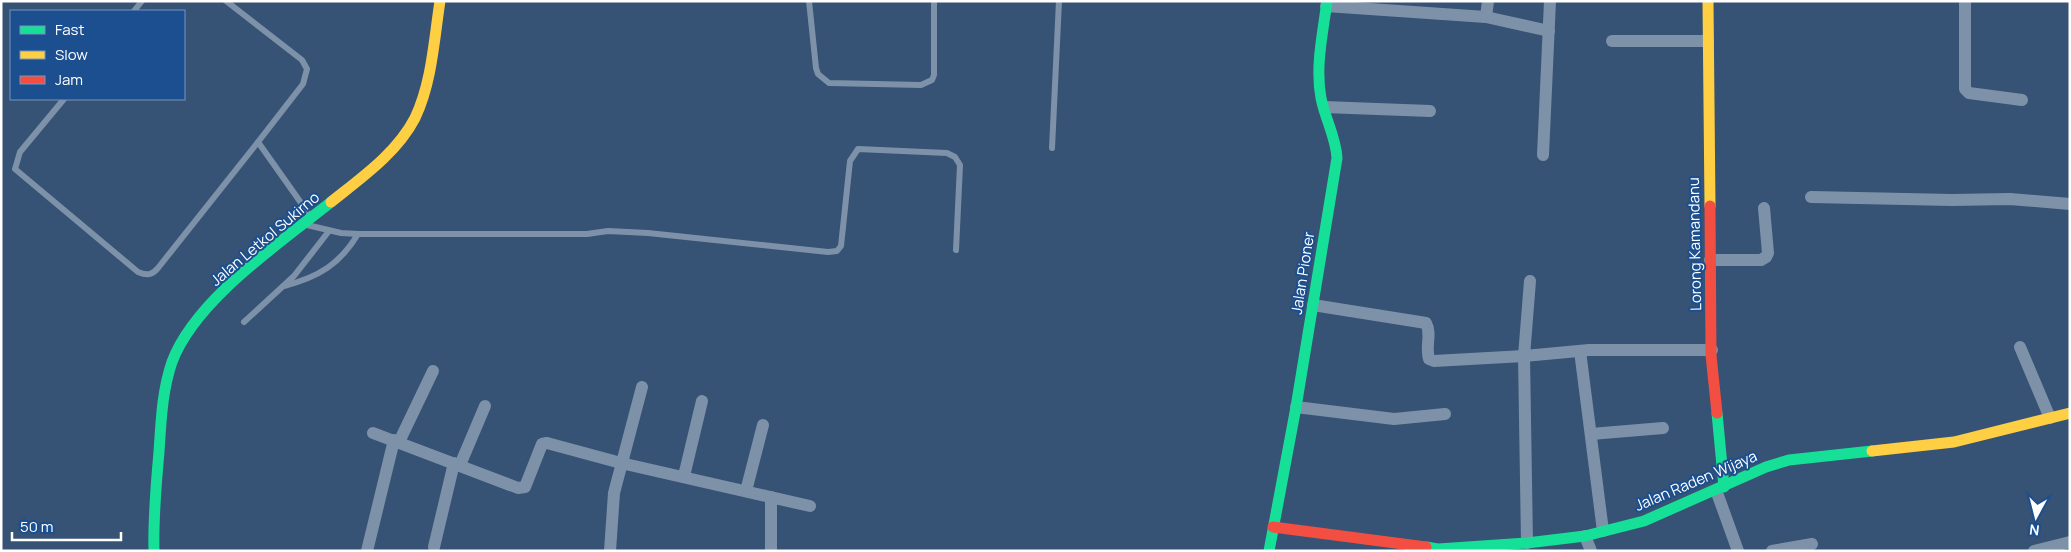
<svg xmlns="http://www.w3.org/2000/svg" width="2071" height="552" viewBox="0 0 2071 552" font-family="Manrope,sans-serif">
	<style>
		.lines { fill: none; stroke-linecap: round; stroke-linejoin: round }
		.lane { stroke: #7d92a8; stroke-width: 6 }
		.street { stroke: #7d92a8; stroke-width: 12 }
		.fast { stroke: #16e098; stroke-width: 11 }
		.slow { stroke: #ffcf43; stroke-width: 11 }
		.jam { stroke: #f24e42; stroke-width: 11 }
		.labels { text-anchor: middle; stroke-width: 4; stroke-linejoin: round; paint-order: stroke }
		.street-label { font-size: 15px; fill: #fff; stroke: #1b4f8f }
	</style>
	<rect width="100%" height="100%" fill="#365274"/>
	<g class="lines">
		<!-- lane -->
		<g class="lane">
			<path d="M226,1l76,59 5,9 -4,15 -45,58 53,75"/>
			<path d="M809,1l7,67 2,6 11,9 92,2 11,-5 2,-5v-74"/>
			<path d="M134,11l8,-10"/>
			<path d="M64,99l-44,53 -5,17 123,103c9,4 14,3 20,-4l100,-126"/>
			<path d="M1052,148l7,-147"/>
			<path d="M307,225l34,8 17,1h229l21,-3 40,2 180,19 9,-1 4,-5 9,-85 8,-12 89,4 8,4 5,8 -4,85"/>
			<path d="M284,286c35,-9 56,-22 74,-52"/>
			<path d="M244,322l50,-46 35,-45"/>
		</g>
		<!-- street -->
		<g class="street">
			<path d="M1965,1v88l4,4 53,7"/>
			<path d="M1326,6l160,11 63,14"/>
			<path d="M1486,17l2,-16"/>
			<path d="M1612,41h96"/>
			<path d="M1324,107l106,4"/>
			<path d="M1543,155l7,-154"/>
			<path d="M1811,197l141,3 58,-1 60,5"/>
			<path d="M1710,260h51l5,-3 2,-4 -4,-45"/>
			<path d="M1313,305l113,18c6,11 -1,24 3,36l5,2 90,-5 65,-6h123"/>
			<path d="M2020,347l30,71"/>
			<path d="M1580,351l23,180"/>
			<path d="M1296,407l98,12 51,-5"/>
			<path d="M373,433l145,55 7,-1 17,-43 5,-1 74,20 189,43"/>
			<path d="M1591,434l72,-6"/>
			<path d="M399,442l34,-71"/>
			<path d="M460,465l25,-59"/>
			<path d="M684,476l18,-75"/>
			<path d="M1716,490l22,61"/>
			<path d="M746,491l17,-66"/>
			<path d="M1585,536l6,15"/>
			<path d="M1527,543l-3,-187 6,-75"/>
			<path d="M434,547l20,-84"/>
			<path d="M367,551l27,-111"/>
			<path d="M610,551l4,-58 28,-106"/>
			<path d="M771,551v-54"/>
			<path d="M1772,551l40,-7"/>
			<path d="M2034,551l36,-9"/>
		</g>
		<!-- fast -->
		<g class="fast">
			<path d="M1717,413l7,74"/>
			<path d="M1426,547l12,2 89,-6 58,-7 59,-15 122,-54 23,-7 83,-9"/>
			<path d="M154,551c-1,-33 2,-66 5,-99 2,-30 3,-61 13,-90 23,-62 108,-119 159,-160"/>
			<path d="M1269,551l27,-144 41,-249c-1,-21 -12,-39 -16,-60 -6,-32 2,-65 6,-97"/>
		</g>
		<!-- slow -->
		<g class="slow">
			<path d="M1708,1l2,205"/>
			<path d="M331,202c30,-24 66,-49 84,-84 17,-36 19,-78 25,-117"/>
			<path d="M1872,451l82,-9 116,-29"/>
		</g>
		<!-- jam -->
		<g class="jam">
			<path d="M1710,206l1,149 6,58"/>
			<path d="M1273,527l153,20"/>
		</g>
	</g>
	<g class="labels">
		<!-- street labels -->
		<g class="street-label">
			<text transform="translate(265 239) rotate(-40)" y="5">Jalan Letkol Sukirno</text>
			<text transform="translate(1695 244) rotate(-91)" y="5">Lorong Kamandanu</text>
			<text transform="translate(1303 273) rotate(-81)" y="5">Jalan Pioner</text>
			<text transform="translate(1696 481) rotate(-23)" y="5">Jalan Raden Wijaya</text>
		</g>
	</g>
	<!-- border -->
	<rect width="2071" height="552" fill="none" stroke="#ffffff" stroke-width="5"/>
	<!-- legend -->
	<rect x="10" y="10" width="175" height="90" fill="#1b4f8f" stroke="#7695bc"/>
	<rect x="20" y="26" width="25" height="8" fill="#16e098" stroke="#7695bc"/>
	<text x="55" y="35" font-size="15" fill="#ffffff">Fast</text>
	<rect x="20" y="51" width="25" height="8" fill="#ffcf43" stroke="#7695bc"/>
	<text x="55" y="60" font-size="15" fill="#ffffff">Slow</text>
	<rect x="20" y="76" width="25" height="8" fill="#f24e42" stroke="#7695bc"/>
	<text x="55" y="85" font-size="15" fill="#ffffff">Jam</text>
	<!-- north arrow -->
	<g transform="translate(2036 517) rotate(187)" stroke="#1b4f8f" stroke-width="4" paint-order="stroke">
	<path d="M0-4L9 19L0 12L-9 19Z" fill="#ffffff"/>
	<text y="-8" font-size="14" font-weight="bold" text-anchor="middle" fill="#ffffff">N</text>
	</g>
	<!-- scale -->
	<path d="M12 532v8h109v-8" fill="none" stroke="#ffffff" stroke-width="2.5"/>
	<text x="20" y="532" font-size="15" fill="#ffffff" stroke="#1b4f8f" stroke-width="4" paint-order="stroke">50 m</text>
</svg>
